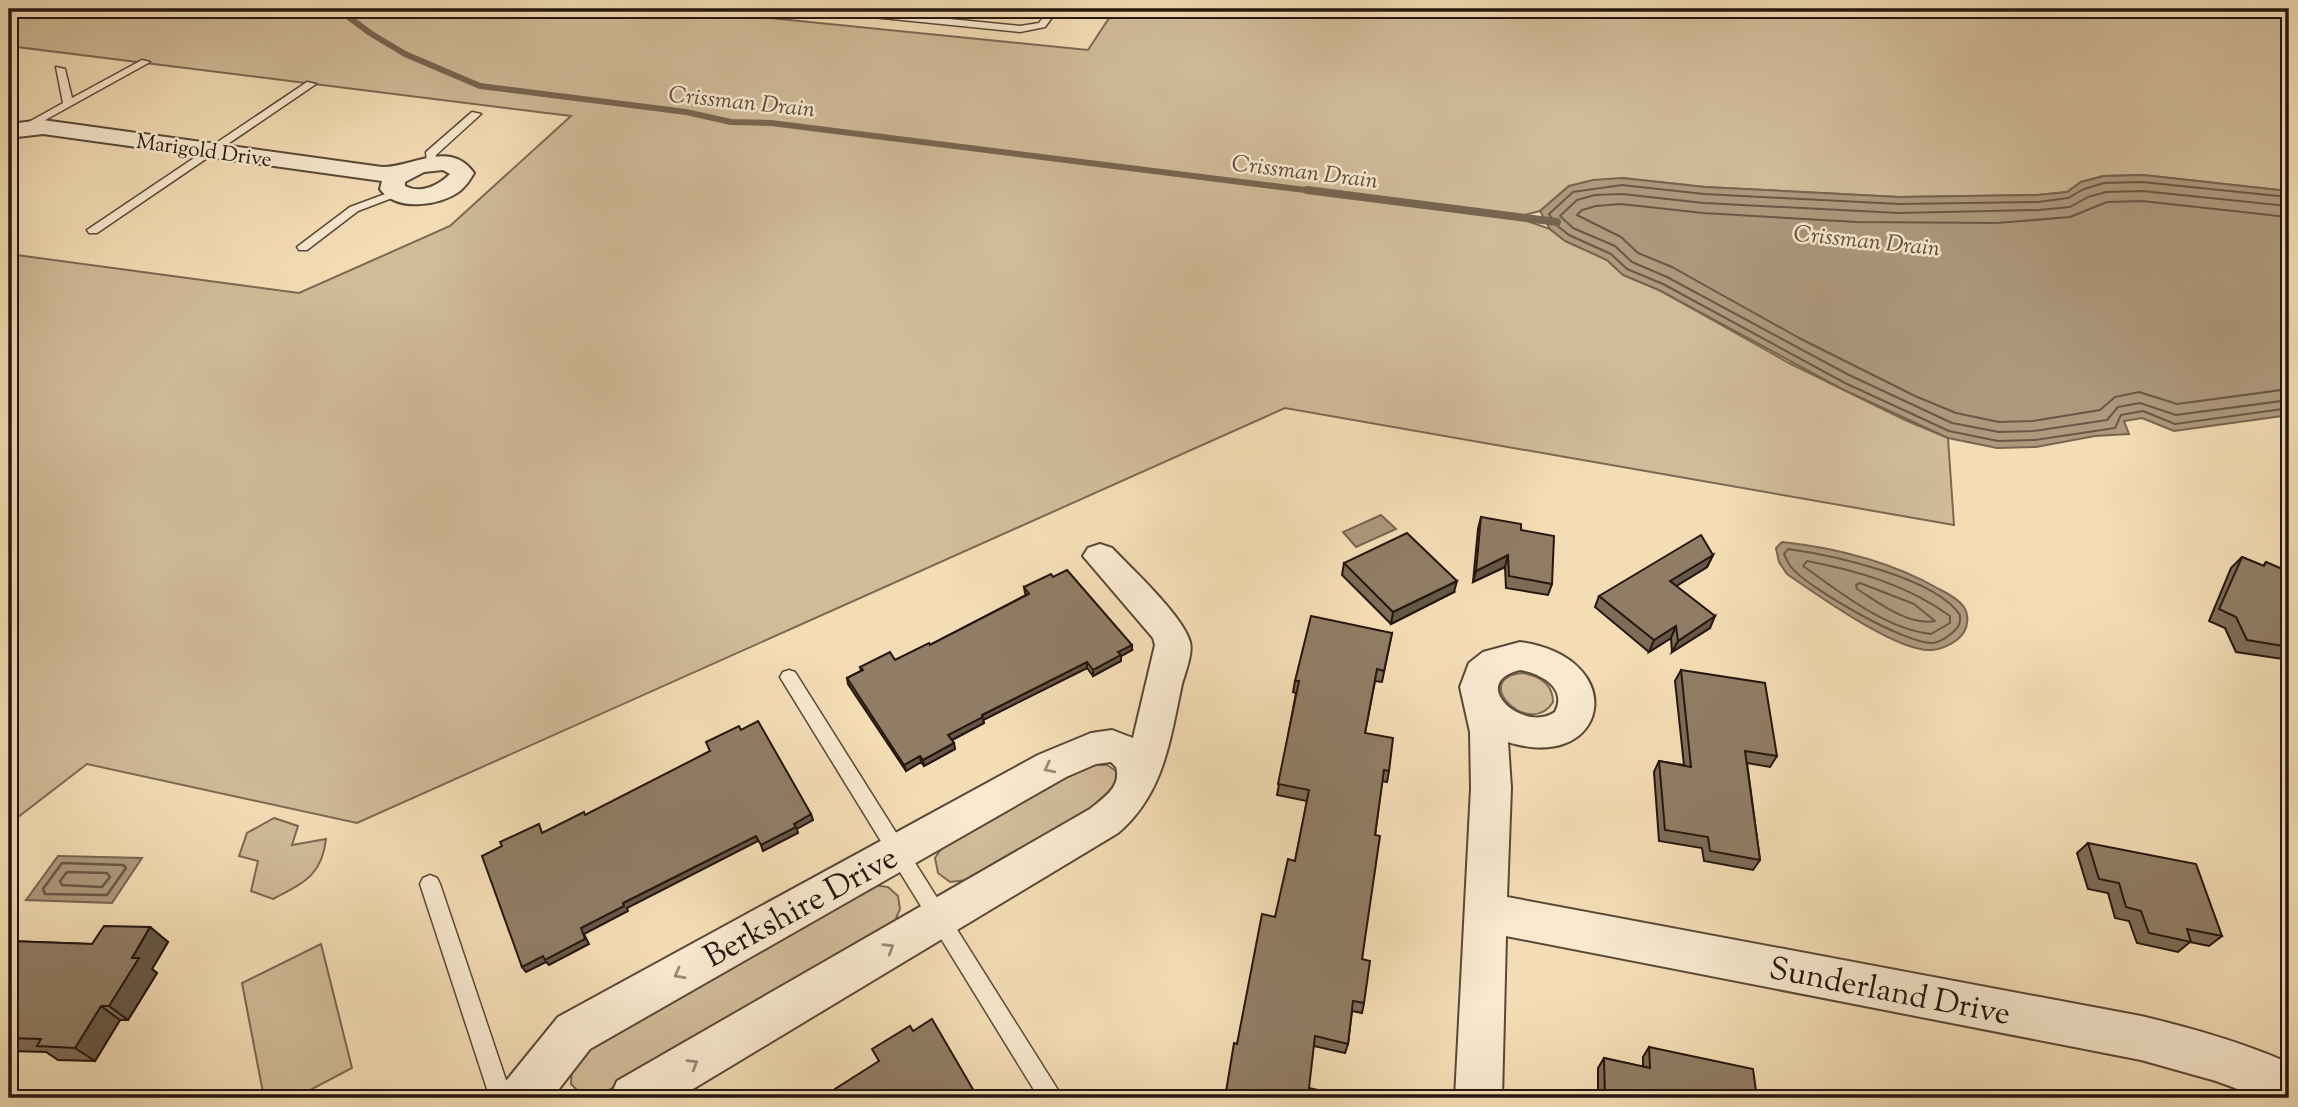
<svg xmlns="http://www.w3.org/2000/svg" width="2298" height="1107" viewBox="0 0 2298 1107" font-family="'Sorts Mill Goudy',serif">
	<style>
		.green { fill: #d1bb99; stroke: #7b6854; stroke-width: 2 }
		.water { fill: #ae997d; stroke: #776551; stroke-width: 2 }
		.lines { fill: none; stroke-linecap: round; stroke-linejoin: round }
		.shore-far1 { stroke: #6a5846; stroke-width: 2 }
		.shore { stroke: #6a5846; stroke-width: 2.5 }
		.stream-far1 { stroke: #776551; stroke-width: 6 }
		.stream { stroke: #776551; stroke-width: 8 }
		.lane-casing { stroke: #594838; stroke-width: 3 }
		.street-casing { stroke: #594838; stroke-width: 4 }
		.lane { fill: #f8e9cf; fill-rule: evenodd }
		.street { fill: #f8e9cf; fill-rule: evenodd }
		.wall { fill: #7d6c57; stroke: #25160f; stroke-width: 2 }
		.shaded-wall { fill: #665847; stroke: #25160f; stroke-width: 2 }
		.building { fill: #917d65; stroke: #25160f; stroke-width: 2 }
		.oneway { stroke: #998a79 }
		.labels { text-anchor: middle; stroke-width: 5; stroke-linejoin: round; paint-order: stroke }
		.far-street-label { font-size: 21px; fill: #25160f; stroke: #f8e9cf }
		.far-water-label { font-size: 23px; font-style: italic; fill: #5c4a3b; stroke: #f8e9cf }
		.near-street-label { font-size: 32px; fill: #25160f; stroke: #f8e9cf }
	</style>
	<rect width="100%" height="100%" fill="#f4ddb5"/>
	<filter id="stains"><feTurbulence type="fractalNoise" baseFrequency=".00286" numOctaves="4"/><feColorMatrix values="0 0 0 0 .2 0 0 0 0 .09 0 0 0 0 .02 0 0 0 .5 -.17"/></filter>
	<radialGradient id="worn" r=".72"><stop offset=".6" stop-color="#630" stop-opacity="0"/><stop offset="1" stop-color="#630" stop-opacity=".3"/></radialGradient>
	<!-- green -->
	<g class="green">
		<path d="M24,9h656l408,41 27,-41h1174v182l-146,-16 -40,1 -22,6 -14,10 -30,3 -138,2 -194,-10 -83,-9 -53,8 -29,25 -24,6 34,12 15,12 42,19 16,15 36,15 130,73 116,57 43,18 6,87 -669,-117 -928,415 -270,-59 -78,60v-570l290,39 151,-67 121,-110 -562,-70v-32z"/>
		<path d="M1523,673c16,3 30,11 30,29 -23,38 -85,-24 -30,-29z"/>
		<path d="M1094,765h13l9,6c3,16 -6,22 -17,32l-132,77 -17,2 -12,-9 -3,-15 9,-14 130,-74z"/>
		<path d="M274,818l24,8 -6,19 34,-6c-4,37 -23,44 -53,60l-22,-8 7,-30 -19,-5 8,-23z"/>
		<path d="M872,885l16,2 10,9 2,13 -6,14 -294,172h-18l-11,-11 1,-17 11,-17z"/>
		<path d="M321,944l31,124 -57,30h-31l-22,-115z"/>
	</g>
	<!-- water -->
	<g class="water">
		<path d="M2143,175l146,16v224l-115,16 -32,-13 -18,3 5,13 -34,2 -59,11 -39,1 -49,-10 -106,-49 -183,-99 -36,-15 -16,-15 -42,-19 -15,-12 -10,-18 29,-25 24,-6 29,-2 83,9 194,10 138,-2 30,-3 14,-10 23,-6z"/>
		<path d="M1381,515l15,14 -40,18 -13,-15z"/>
		<path d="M1782,542c55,6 108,19 157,47 8,4 20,11 25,18 5,8 4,18 0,25 -6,10 -21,17 -32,18 -34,3 -116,-56 -145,-76l-8,-12 -3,-14z"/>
		<path d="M58,856l84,2 -30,45 -86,-3z"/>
	</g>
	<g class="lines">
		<!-- shore-far1 -->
		<g class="shore-far1">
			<path d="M2289,197l-147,-15 -38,1 -20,6 -16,9 -30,4 -139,2 -195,-10 -82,-9 -49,7 -24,22 6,10 14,11 42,19 16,15 36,15 182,99 104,48 49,10 37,-1 80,-12 6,-13 22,-4 32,13 114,-16"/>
			<path d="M2289,206l-147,-15 -36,1 -18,5 -18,10 -31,3 -140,3 -195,-10 -82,-9 -27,1 -18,5 -17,16 13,12 42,18 17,16 35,15 182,98 103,48 47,9 35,-1 73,-11 11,-13 22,-4 36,12 113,-15"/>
			<path d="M2289,217l-147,-16 -35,1 -37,15 -73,6 -140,-1 -154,-9 -82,-9 -25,2 -14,4 -5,5 44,22 17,16 34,14 129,72 114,57 41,17 43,9 34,-1 67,-11 15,-13 24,-5 38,12 112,-15"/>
			<path d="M1788,549c43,6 147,28 172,66 1,9 -2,13 -8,18 -6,5 -12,9 -19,10 -26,2 -125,-55 -141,-75 -4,-4 -6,-10 -8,-14z"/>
			<path d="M1807,561c52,10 100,24 143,55v7l-19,11c-46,-5 -91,-42 -128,-68z"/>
			<path d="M1860,583l54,21 21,17c-27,5 -57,-19 -78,-32l-1,-4z"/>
		</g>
		<!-- shore -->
		<g class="shore">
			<path d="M62,863l61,2 3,3 -19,27 -62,-1 -2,-5z"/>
			<path d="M67,872l40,1 3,4 -8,10 -40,-2 -2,-4z"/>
		</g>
		<!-- stream-far1 -->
		<g class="stream-far1">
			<path d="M338,9l32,24 35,21 75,32 206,26 45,10 40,1 550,69"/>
			<path d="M9,17l50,-8"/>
		</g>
		<!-- stream -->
		<path class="stream" d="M1307,190l250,32"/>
		<!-- lane casing -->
		<g class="lane-casing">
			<g id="lane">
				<path d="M818,9h30l172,17 19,-3 10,-14h9l-13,18 -25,5 -197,-20z"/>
				<path d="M142,60l8,2 -141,78v-7l54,-30 -7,-36 9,2 7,29z"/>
				<path d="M307,82l9,2 -219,149h-8l-2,-3z"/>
				<path d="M472,112l9,2 -45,41 -1,10h-8l-1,-13z"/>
				<path d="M396,190l6,3 -2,2 -42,16 -51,39h-8l-2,-3 53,-40z"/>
				<path d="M789,670l6,2 268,426h-24l-256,-416 -3,-5 3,-5z"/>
				<path d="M430,875l7,3 3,6 72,214h-22l-70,-214 3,-6z"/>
			</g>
		</g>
		<!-- street casing -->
		<g class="street-casing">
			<g id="street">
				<path d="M43,120l339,47c31,0 68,-28 92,6 -4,7 -8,13 -14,18 -20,15 -64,21 -80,-2l2,-8 -339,-47 -34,4v-14zM443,170l7,4c-12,12 -29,20 -45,12v-4l19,-10z"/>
				<path d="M1100,544l12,4c20,21 71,68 78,94 3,12 -5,31 -8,42 -12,56 -18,110 -64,149l-440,265h-68l7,-17 473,-272c13,-11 32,-22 26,-42l-5,-5 -15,2 -30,13 -476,272 -38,49h-52l6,-17 52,-64 480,-262 53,-22 21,-3 21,8 22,-93 -2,-7 -70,-82 5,-8z"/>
				<path d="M1520,642c112,16 89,132 -12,100l3,46 -4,109 634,119c51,12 100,26 148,47v35h-27l-46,-17 -75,-21 -635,-124 -4,162h-47l16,-310 -1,-56 -10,-45 9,-24 14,-11zM1520,670c20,3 48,18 35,42 -31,22 -89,-29 -35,-42z"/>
			</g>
		</g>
		<!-- lane -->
		<use href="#lane" class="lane"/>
		<!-- street -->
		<use href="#street" class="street"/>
	</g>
	<!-- wall -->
	<g class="wall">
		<path d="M1481,517l40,13 31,54 -4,11 -42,-7 -1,-21 -32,15 5,-53z"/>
		<path d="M1713,555l-6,12 -31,19 34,42 -38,24 -1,-14 -22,14 -54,-45 4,-11z"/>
		<path d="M2242,557l21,9 3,-4 23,10v88l-53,-8 -11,-24 -16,-7 22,-53z"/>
		<path d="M1344,563l110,29 -63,32 -49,-49z"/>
		<path d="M1024,587l108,63 -11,6v5l-28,15 -6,-8 -104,52 1,3 -32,17 3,9 -31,17 -3,-4 -15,9 -58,-87 -1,-6 14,-7 -1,-4 35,-7 35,-15 96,-50 -1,-2z"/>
		<path d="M1392,633l-10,49 -7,-1 -10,52 24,38 -2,11 -5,-1 -7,54 -13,124 2,44 -2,10 -10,-2 -4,33 -3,9 -31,-7 -89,52 12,-54 38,-127 20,-56 12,-60 -30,-6 19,-102 -3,-1 2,-11z"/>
		<path d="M1681,670l96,86 -7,11 -23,-4 13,97 -7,10 -49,-9 -2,-13 -43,-7 -5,-69 5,-11 25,4 -9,-84z"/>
		<path d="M2088,843l134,93 -13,10 -19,-4 -12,10 -41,-9 -8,-22 -14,-3 -7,-25 -20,-4 -11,-36z"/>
		<path d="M150,927l18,15 -16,27 5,4 -29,47h-8l-25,41 -37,-1 -12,-8 -37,-1v-110l83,3z"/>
		<path d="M1649,1047l108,51h-159v-30l6,-10 39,9v-10z"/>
	</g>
	<!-- shaded-wall -->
	<g class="shaded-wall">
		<path d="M1508,555l-3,12 -32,15 3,-11z"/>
		<path d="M1713,555l-6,12 -42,26 5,-12z"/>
		<path d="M1457,581l-3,11 -63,32 2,-12z"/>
		<path d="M1715,616l-5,12 -38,24 6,-11z"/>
		<path d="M1676,626l-5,12 -22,14 5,-12z"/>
		<path d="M1132,645v5l-11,6v5l-28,15v-6l25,-18z"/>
		<path d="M1087,662v6l-104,52 1,3 -34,18 -2,-6 34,-20z"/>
		<path d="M954,743l1,6 -31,17 -1,-6z"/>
		<path d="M920,756l1,6 -15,9 -2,-6z"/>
		<path d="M811,814l2,6 -16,9 1,4 -35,18 -2,-6 33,-21z"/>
		<path d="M756,836l2,5 -131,67 1,3 -44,23 5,10 -40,21 -3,-3 -20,10 -4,-5 59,-39 42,-25z"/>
		<path d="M150,927l18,15 -16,27 5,4 -29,47 -19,-14 23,-48z"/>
		<path d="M101,1006l19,14 -25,41 -20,-13z"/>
	</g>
	<!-- building -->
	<g class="building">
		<path d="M1481,517l40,7v6l33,6 -2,48 -43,-8 -1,-21 -32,16z"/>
		<path d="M1407,533l50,48 -64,31 -49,-49z"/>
		<path d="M1701,535l12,20 -43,26 45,35 -37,25 -2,-15 -22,14 -55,-44z"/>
		<path d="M2242,557l22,9 2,-4 23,10v75l-42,-7 -11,-23 -17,-8z"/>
		<path d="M1067,570l65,75 -14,7 3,3 -28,15 -6,-8 -105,53 1,2 -35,18 6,8 -31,17 -3,-4 -16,9 -57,-87 16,-8 -3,-3 30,-15 5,8 34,-17 1,2 99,-51 -5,-7 27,-13 2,3z"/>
		<path d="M1311,616l81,17 -8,38 -7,-2 -12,64 28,5 -4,33 -5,-1 -9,65 5,1 -18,123 8,2 -6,42 -11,-2 -5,43 -33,-8 -6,52 44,10h-128l9,-55 3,1 25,-130 13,3 13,-58 7,2 14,-71 -31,-6 21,-103h-4z"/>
		<path d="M1681,670l84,13 12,73 -32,-5 15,109 -50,-9 -2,-14 -43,-7 -6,-69 32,6z"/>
		<path d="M758,721l53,93 -17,10 2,3 -35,18 -5,-9 -133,67 1,3 -43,22 4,11 -40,21 -2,-4 -21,11 -40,-111 20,-10 -2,-4 39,-18 3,9 42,-21 1,3 125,-64 -4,-9 33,-16 2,4z"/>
		<path d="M2088,843l108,21 26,72 -35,-7 4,13 -42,-9 -8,-22 -15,-4 -7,-24 -20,-4z"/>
		<path d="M104,926l46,1 -18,31h7l-30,48h-8l-26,42 -38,-2 4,-7 -32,-1v-97l83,3z"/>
		<path d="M932,1019l46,79h-151l9,-6 -1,-3 44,-28 -7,-12 38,-23 3,5z"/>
		<path d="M1649,1047l104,22 4,29h-152l-1,-40 46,10z"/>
		<path d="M1830,1095l15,3h-14z"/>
	</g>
	<!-- one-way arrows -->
	<defs><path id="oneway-chevron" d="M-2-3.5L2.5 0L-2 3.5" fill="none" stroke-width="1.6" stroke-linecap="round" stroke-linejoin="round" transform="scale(1.75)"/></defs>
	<g class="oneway">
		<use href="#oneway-chevron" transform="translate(1049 768) rotate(153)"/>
		<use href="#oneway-chevron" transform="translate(889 948) rotate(-31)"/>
		<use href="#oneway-chevron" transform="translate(679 974) rotate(151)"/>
		<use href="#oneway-chevron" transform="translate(693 1064) rotate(-31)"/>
	</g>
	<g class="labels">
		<!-- far-street labels -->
		<g class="far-street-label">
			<text transform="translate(204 150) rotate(8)" y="7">Marigold Drive</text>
		</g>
		<!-- far-water labels -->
		<g class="far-water-label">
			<text transform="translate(742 101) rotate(6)" y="8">Crissman Drain</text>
			<text transform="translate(1305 171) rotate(7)" y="8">Crissman Drain</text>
			<text transform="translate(1867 240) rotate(6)" y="8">Crissman Drain</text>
		</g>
		<!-- near-street labels -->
		<g class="near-street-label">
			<text transform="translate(800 906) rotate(-29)" y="11">Berkshire Drive</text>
			<text transform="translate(1890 990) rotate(11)" y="11">Sunderland Drive</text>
		</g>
	</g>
	<!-- margin -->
	<rect width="2298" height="1107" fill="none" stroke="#f4ddb5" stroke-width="35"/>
	<rect x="10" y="10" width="2277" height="1086" fill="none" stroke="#25160f" stroke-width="3.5"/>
	<rect x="18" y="18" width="2263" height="1072" fill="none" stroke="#25160f" stroke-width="2"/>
	<rect width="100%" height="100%" filter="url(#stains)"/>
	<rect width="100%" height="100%" fill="url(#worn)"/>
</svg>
